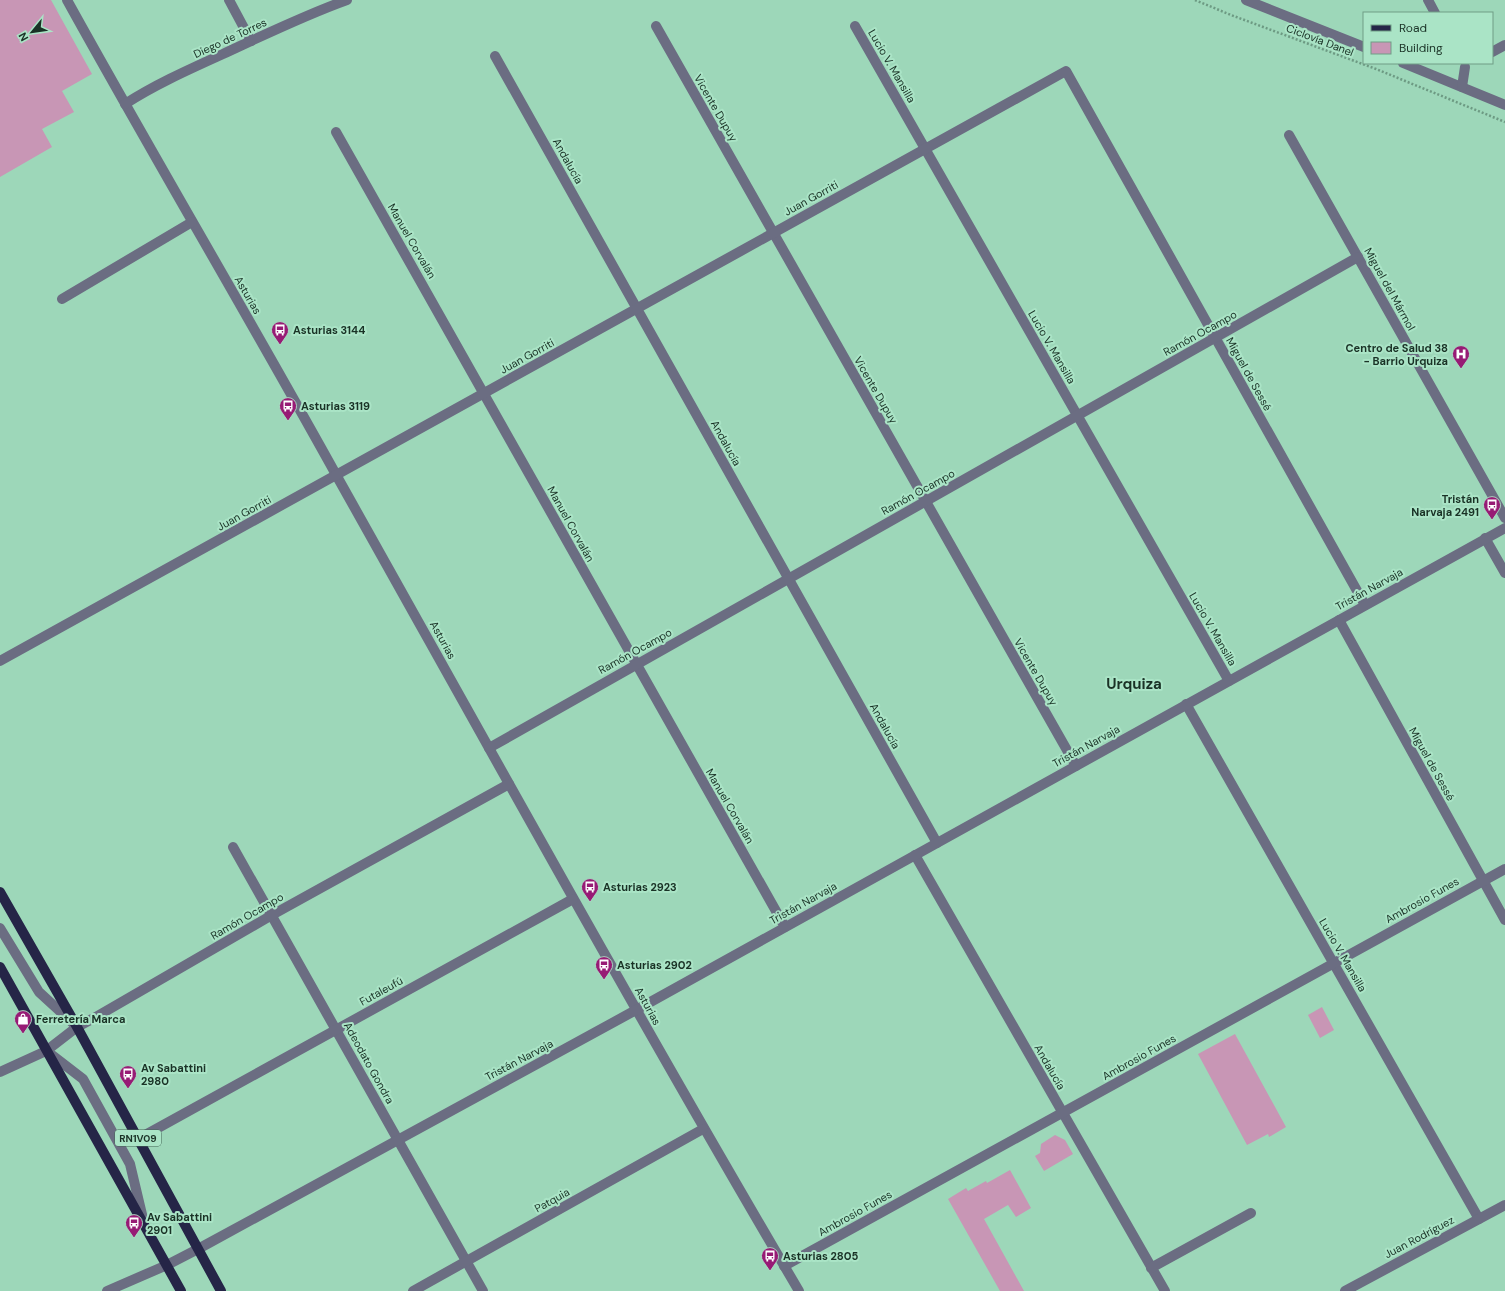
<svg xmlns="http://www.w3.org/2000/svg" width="1505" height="1291" viewBox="0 0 1505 1291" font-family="'DM Sans',sans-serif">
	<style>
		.building { fill: #c896b5 }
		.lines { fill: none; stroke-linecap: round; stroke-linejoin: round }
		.path { stroke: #6d9a83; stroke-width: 2.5; stroke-dasharray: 2 2; stroke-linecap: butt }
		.minor { stroke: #6b6d82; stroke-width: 10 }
		.major { stroke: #252547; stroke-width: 10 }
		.labels { text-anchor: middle; stroke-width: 4; stroke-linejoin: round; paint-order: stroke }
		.shield { fill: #aae4c6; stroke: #456756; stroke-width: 1 }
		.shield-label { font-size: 10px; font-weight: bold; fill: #1a3226 }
		.street-label { font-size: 11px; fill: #1a3226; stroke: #aae4c6 }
		.poi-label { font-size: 11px; font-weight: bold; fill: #1a3226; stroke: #aae4c6; text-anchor: start }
		.district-label { font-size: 15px; font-weight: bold; fill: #1a3226; stroke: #aae4c6 }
	</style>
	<rect width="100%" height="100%" fill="#9dd7b9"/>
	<!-- building -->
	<g class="building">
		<path d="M0,0h51l41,74 -30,17 12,21 -32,17 10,18 -52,30z"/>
		<path d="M1322,1007l12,23 -14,8 -12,-23z"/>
		<path d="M1235,1034l51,93 -17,10 -1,-3 -21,11 -49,-91z"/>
		<path d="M1055,1135l10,5 8,14 -29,17 -9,-15 5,-3 1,-9z"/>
		<path d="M1010,1170l21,38 -15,9 -8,-12 -24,14 40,72h-24l-52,-92 18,-11 2,3 18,-10 1,2z"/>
	</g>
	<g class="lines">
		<!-- path -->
		<path class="path" d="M1195,0l36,15 145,54 129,53"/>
		<!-- minor -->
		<g class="minor">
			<path d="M67,0c89,161 183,319 272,480 152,271 302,543 460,811"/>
			<path d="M229,0l22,41"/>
			<path d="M1246,0l118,47"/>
			<path d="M1428,0l7,13"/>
			<path d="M656,26l420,740"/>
			<path d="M855,26l374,655"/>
			<path d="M1492,52l13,-7"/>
			<path d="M495,56l442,787"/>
			<path d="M1403,63l102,42"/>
			<path d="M1462,87l3,-20"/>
			<path d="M125,104c31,-20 65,-35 98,-50 41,-19 82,-39 124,-54"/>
			<path d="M336,132c151,265 298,530 449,795"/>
			<path d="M1289,135l216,383"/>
			<path d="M62,299l130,-77"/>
			<path d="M1485,538l20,35"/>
			<path d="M1339,620l166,300"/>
			<path d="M0,661l1066,-590 299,534"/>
			<path d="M1186,704l293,515"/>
			<path d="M489,748l869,-491"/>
			<path d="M233,847l250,444"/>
			<path d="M915,855l250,436"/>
			<path d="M0,928l39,64 37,34"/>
			<path d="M48,1052l35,27 47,85 14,59"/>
			<path d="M0,1072l46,-21 31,-24 17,-9 178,-103 237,-131"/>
			<path d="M138,1139l435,-240"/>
			<path d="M784,1266l721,-397"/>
			<path d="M1151,1268l100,-55"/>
			<path d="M107,1291l60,-26 31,-16 438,-239 869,-482"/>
			<path d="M413,1291l290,-162"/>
			<path d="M1345,1291l160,-86"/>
		</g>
		<!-- major -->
		<g class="major">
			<path d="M0,892l77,135 144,264"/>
			<path d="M0,967l181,324"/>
		</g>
	</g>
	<!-- icons -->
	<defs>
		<g id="bus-pin" transform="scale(0.9)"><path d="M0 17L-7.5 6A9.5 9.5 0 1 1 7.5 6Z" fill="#971b75" stroke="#aae4c6"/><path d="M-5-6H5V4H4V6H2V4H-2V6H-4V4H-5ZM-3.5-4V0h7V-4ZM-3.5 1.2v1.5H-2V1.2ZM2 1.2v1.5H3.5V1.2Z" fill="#fff"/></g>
		<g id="hospital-pin" transform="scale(0.9)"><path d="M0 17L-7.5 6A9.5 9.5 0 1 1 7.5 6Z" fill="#971b75" stroke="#aae4c6"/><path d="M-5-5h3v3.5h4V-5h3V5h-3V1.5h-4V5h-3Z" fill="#fff"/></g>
		<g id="shop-pin" transform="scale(0.9)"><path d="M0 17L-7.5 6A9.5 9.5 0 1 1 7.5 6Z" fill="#971b75" stroke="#aae4c6"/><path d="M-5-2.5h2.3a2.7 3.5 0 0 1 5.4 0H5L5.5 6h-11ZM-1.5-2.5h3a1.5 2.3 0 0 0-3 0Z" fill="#fff"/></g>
	</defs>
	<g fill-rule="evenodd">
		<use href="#bus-pin" x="280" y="330"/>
		<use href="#hospital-pin" x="1461" y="354"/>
		<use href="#bus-pin" x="288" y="406"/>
		<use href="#bus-pin" x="1492" y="505"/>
		<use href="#bus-pin" x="590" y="887"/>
		<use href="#bus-pin" x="604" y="965"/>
		<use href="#shop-pin" x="23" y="1019"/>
		<use href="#bus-pin" x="128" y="1074"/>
		<use href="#bus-pin" x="134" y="1223"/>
		<use href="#bus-pin" x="770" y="1256"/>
	</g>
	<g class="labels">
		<!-- shield labels -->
		<rect class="shield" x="115" y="1130" width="46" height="16" rx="3"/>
		<g class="shield-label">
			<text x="138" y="1142">RN1V09</text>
		</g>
		<!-- street labels -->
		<g class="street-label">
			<text transform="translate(230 38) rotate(-25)" y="4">Diego de Torres</text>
			<text transform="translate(1320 40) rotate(21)" y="4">Ciclovía Danel</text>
			<text transform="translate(892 66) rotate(60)" y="4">Lucio V. Mansilla</text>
			<text transform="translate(716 108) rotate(60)" y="4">Vicente Dupuy</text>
			<text transform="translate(568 161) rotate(61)" y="4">Andalucía</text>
			<text transform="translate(811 198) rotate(-29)" y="4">Juan Gorriti</text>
			<text transform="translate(412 241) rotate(60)" y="4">Manuel Corvalán</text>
			<text transform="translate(1390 289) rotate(61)" y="4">Miguel del Mármol</text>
			<text transform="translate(248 295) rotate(60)" y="4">Asturias</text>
			<text transform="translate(1200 333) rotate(-29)" y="4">Ramón Ocampo</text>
			<text transform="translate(1052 347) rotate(60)" y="4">Lucio V. Mansilla</text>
			<text transform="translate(527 356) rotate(-29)" y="4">Juan Gorriti</text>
			<text transform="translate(1249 374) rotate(61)" y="4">Miguel de Sessé</text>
			<text transform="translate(876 390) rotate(60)" y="4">Vicente Dupuy</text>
			<text transform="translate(726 443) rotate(61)" y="4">Andalucía</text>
			<text transform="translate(918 492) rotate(-29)" y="4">Ramón Ocampo</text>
			<text transform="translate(244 513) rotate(-29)" y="4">Juan Gorriti</text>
			<text transform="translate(571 524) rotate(61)" y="4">Manuel Corvalán</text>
			<text transform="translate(1369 589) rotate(-29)" y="4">Tristán Narvaja</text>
			<text transform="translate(1213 629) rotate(60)" y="4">Lucio V. Mansilla</text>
			<text transform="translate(443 640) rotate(61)" y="4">Asturias</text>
			<text transform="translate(635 651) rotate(-29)" y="4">Ramón Ocampo</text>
			<text transform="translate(1036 672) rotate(60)" y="4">Vicente Dupuy</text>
			<text transform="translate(885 726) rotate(61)" y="4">Andalucía</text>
			<text transform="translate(1086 746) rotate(-29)" y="4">Tristán Narvaja</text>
			<text transform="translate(1432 764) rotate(61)" y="4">Miguel de Sessé</text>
			<text transform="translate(730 806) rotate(60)" y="4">Manuel Corvalán</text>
			<text transform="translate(1422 900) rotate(-29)" y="4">Ambrosio Funes</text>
			<text transform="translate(803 903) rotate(-29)" y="4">Tristán Narvaja</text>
			<text transform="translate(247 916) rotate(-30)" y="4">Ramón Ocampo</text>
			<text transform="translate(1343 955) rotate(60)" y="4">Lucio V. Mansilla</text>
			<text transform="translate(381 991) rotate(-29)" y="4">Futaleufú</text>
			<text transform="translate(648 1006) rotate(61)" y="4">Asturias</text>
			<text transform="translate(1139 1057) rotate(-29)" y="4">Ambrosio Funes</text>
			<text transform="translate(519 1060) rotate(-28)" y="4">Tristán Narvaja</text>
			<text transform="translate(369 1063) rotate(61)" y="4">Adeodato Gondra</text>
			<text transform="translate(1050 1067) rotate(60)" y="4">Andalucía</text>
			<text transform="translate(552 1200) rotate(-29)" y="4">Patquia</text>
			<text transform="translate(855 1213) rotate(-29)" y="4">Ambrosio Funes</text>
			<text transform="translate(1419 1237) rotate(-28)" y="4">Juan Rodríguez</text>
		</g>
		<!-- poi labels -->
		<g class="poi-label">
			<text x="293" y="334">Asturias 3144</text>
			<text x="1448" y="352" text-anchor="end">Centro de Salud 38<tspan x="1448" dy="13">- Barrio Urquiza</tspan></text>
			<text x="301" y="410">Asturias 3119</text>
			<text x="1479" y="503" text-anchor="end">Tristán<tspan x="1479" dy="13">Narvaja 2491</tspan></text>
			<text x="603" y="891">Asturias 2923</text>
			<text x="617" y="969">Asturias 2902</text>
			<text x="36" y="1023">Ferretería Marca</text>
			<text x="141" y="1072">Av Sabattini<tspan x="141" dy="13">2980</tspan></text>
			<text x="147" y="1221">Av Sabattini<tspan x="147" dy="13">2901</tspan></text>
			<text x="783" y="1260">Asturias 2805</text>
		</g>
		<!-- district labels -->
		<g class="district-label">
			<text x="1134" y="689">Urquiza</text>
		</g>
	</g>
	<!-- legend -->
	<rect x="1363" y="12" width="130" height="52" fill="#aae4c6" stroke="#709d86"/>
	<rect x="1371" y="25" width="20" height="6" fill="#252547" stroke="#709d86"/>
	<text x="1399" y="32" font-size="12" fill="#1a3226">Road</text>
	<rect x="1371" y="42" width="20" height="12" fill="#c896b5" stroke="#709d86"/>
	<text x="1399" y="52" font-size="12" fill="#1a3226">Building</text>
	<!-- north arrow -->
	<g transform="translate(32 32) rotate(241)" stroke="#aae4c6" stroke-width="3" paint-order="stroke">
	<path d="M0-3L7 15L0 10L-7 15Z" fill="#1a3226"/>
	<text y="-6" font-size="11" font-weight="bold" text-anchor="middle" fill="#1a3226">N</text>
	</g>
</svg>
